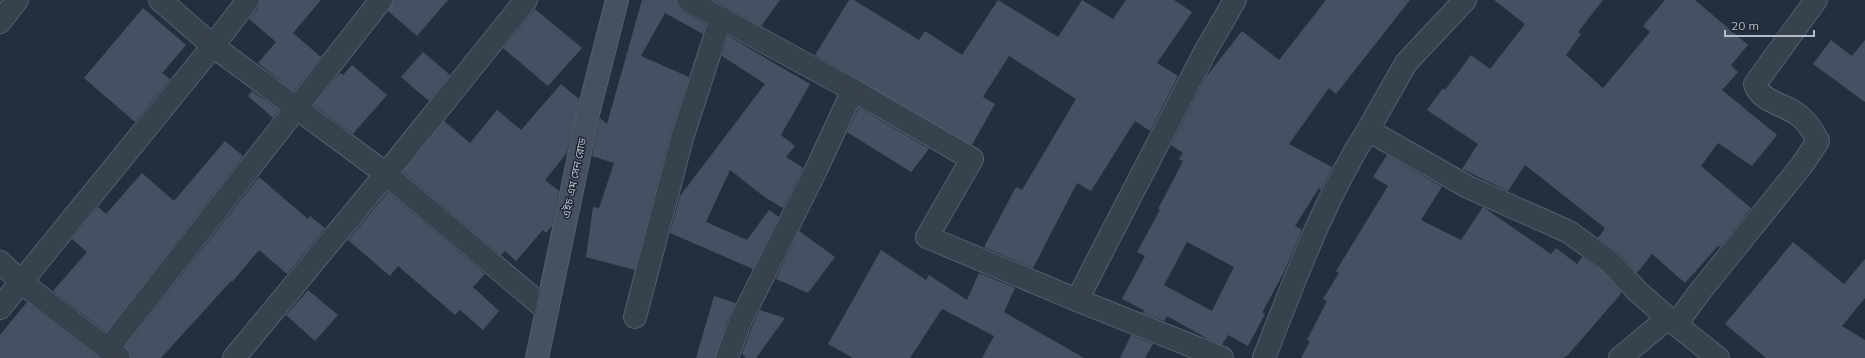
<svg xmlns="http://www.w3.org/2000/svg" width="1865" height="358" viewBox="0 0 1865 358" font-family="Mulish,'Noto Sans Bengali',sans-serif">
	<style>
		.building { fill: #455162; fill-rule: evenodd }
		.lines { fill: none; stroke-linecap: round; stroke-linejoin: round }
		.minor-casing { stroke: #565f6c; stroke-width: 24 }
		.tertiary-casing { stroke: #565f6c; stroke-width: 24 }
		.secondary-casing { stroke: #565f6c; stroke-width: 24 }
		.minor { stroke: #38414e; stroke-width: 22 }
		.tertiary { stroke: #38414e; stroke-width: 22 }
		.secondary { stroke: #465061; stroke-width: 22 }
		.labels { text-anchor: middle; stroke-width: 3; stroke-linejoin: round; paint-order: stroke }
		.street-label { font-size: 11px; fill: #b4bcc9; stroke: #1d2633 }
	</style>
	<rect width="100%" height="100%" fill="#242f3e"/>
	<!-- building -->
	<g class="building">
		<path d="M260,0h61l-28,33 28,24 -27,34 -36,-28 18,-21 -27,-23 9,-11z"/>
		<path d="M393,0h55l-31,36 -29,-25z"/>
		<path d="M642,0h34l1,6 5,5 24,13 -3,10 -38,-21 -24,43 48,21 -19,58 -35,135 -49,-13 7,-50 6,1 15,-45 -22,-7 7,-35 1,-3 7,6z"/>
		<path d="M714,0h66l-19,26z"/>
		<path d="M849,0h5l65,40 6,-9 37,24 36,-55 60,37 24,-37 31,19 13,-19h48l18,12 -35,51 21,13 -28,55 -15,-10 -44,70 -14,-8 -44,85 -49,-21 32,-60 6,3 54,-91 -67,-43 -26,41 12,7 -23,41 -157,-90z"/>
		<path d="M1326,0h84l-74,94 -7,-6 -40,56 43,23 -11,22 -2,-1 -24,38 7,4 -18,42 -22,41 3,1 -17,32 -20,-11 -6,10 -14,-6 -41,-23 -3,5 -21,-8 1,-3 -22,-11 23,-43 -8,-4 23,-42 -2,-1 25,-48 -4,-2 4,-6 -12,-8 35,-68 36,-46 37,29zM1187,242l47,25 -22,44 -48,-26z"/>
		<path d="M1494,0h109l-25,32 3,2 -15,21 37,33 47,-56 -7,-6 22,-26h30l53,45 -17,20 7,7 -16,18 55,45 -25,31 -34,-23 -17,23 50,42 -31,39 -2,-1 -33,37 -33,-29 -15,19 -18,-20 -21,-15 7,-10 -80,-63 -17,26 -46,-22 16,-25 -51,-34 16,-22 2,2 26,-35 19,14 35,-45z"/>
		<path d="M143,8l43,37 -24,28 8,6 -35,43 -51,-44z"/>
		<path d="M535,9l47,39 -34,38 -45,-38z"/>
		<path d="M728,36l82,48 -29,51 14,11 -9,11 17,11 -20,40 -17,-10 -36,-28 -24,52 41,18 22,-30 10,7 -26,52 -83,-36 10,-37 85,-112 -43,-28z"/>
		<path d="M1831,40l21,16 13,-16v62l-52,-38z"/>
		<path d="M423,52l27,23 -21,26 -28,-24z"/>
		<path d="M352,65l35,30 -34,39 -39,-29 26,-32 3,2z"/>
		<path d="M561,84l18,15 -12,54 -22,27 14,11 -7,35 -6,7 -3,-3 -27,31 -11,-10 -4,4 -98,-83 41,-51 26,22 27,-33 24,20z"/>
		<path d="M252,91l27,19 -6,8 -25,-22z"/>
		<path d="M859,108l70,41 -18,23 -64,-40z"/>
		<path d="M225,141l18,15 -137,176 -53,-41 34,-39 -15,-13 26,-32 8,7 36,-41 32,28z"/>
		<path d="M1387,155l55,32 -21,33 40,20 22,-33 68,47 5,-6 21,16 5,-7 20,14 19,21 -1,3 -52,60 -5,3h-262l9,-17 -3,-1 20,-39 -4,-2 16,-26 -3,-2 52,-85 -15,-9z"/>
		<path d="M259,177l49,42 2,-3 15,12 -38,46 -28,-24 -27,32 -1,-1 -70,77h-30l-1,-5 -5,-6z"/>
		<path d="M388,192l97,82 -12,13 26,24 -16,19 -23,-20 -5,5 -57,-49 -8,10 -42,-36z"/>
		<path d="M799,231l36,26 -27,36 -32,-14z"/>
		<path d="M1793,242l51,42 21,-25v39l-23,28 23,14v18h-99l-41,-34z"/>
		<path d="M881,250l45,30 3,-5 38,25 12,-27 36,15 -11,24 80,46h-102l12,-22 -52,-27 -32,49h-57l-25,-14z"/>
		<path d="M308,290l30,25 -23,26 -29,-26z"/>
		<path d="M714,296l22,7 -8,15 -13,40h-19z"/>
		<path d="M27,302l72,56h-99v-23z"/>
		<path d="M760,310l25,8 -29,40h-10l-4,-4 10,-27z"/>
		<path d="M1131,335l22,9 -8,14h-25z"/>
	</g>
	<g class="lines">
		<!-- minor casing -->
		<g class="minor-casing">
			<g id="minor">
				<path d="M160,0l53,46 173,128 161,136"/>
				<path d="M688,0l165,90 119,69 -45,78 150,63 129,-250 29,-50"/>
				<path d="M0,22l17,-22"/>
				<path d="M0,262l21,20 98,76"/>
				<path d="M1077,300l145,58"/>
				<path d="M0,308l213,-262 35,-46"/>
				<path d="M635,317l47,-179 39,-120"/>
				<path d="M1676,324l26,-35 100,-124 16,-24c-5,-10 -11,-20 -21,-27 -14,-10 -37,-13 -42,-30l61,-84"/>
				<path d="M108,349l273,-349"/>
				<path d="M234,358l152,-184 140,-174"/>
				<path d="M727,358l13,-36 76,-152 37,-80"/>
				<path d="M1264,358c31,-78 59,-157 104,-228"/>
				<path d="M1620,358l48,-40"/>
			</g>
		</g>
		<!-- tertiary casing -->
		<g class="tertiary-casing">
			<path id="tertiary" d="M1465,0l-59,63 -38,67 100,57 101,45 41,30 27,29 31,27 50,40"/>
		</g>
		<!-- secondary casing -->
		<g class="secondary-casing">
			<path id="secondary" d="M537,358l50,-240 30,-118"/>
		</g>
		<!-- minor -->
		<use href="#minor" class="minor"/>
		<!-- tertiary -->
		<use href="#tertiary" class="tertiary"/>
		<!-- secondary -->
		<use href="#secondary" class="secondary"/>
	</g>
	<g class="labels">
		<!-- street labels -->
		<g class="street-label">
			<text transform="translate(574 178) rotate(-78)" y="4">এইচ এম সেন রোড</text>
		</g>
	</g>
	<!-- scale -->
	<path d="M1725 30v6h89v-6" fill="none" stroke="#b4bcc9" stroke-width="2"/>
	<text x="1731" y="30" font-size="12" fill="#b4bcc9" stroke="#1d2633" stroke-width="3" paint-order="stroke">20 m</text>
</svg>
